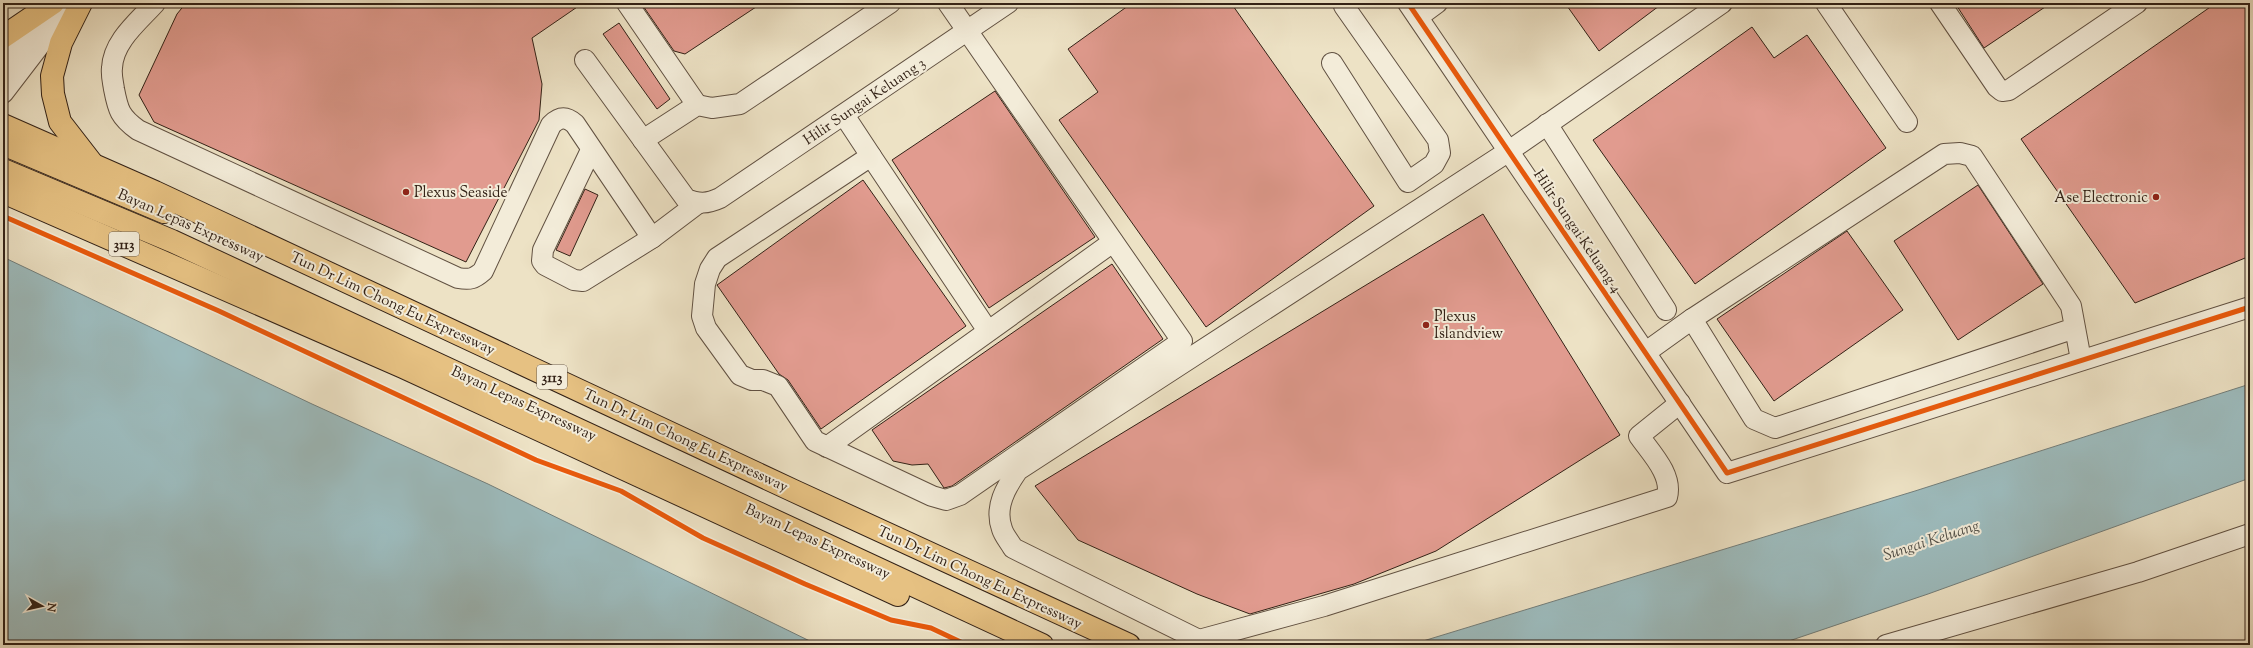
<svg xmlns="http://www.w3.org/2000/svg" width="2253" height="648" viewBox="0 0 2253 648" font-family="'Sorts Mill Goudy',serif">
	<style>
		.water { fill: #9dbcbe; stroke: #727e7b }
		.building { fill: #e19b8f; stroke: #322116 }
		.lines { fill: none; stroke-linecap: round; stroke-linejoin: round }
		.minor-casing { stroke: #615142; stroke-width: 22 }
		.highway-casing { stroke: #322116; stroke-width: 24 }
		.minor { stroke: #f3ecd9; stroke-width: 20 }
		.highway { stroke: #e6c182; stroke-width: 22 }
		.cycleway-casing { stroke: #f3ecd9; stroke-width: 8 }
		.cycleway { stroke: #e8590c; stroke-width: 5 }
		.poi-dot { fill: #8f2418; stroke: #f3ecd9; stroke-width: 1.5 }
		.labels { text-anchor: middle; stroke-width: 4; stroke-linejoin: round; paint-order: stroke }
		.shield { fill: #f3ecd9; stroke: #6c5e50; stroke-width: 1 }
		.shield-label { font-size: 14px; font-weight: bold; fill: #322116 }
		.street-label { font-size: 15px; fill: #322116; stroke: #f3ecd9 }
		.poi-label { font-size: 15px; fill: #322116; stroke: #f3ecd9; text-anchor: start }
		.water-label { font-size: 16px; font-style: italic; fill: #525048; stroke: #f3ecd9 }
	</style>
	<rect width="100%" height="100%" fill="#ede2c5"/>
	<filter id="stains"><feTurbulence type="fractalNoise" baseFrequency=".005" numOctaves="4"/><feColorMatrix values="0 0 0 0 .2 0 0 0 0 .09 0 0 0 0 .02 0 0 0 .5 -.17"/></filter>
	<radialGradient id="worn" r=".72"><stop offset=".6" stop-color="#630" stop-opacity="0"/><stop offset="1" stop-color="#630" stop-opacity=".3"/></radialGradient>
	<!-- water -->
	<g class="water">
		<path d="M3,257l309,147 176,80 330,161h-815z"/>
		<path d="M2250,384v94l-322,116 -151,51h-367l505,-154z"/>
	</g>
	<!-- building -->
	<g class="building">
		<path d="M186,3h397l-51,35 10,46 -3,36 -73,142 -312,-140 -15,-27 38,-81z"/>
		<path d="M641,3h121l-77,51 -11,-3z"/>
		<path d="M1132,3h99l143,203 -168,121 -147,-207 39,-28 -30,-43z"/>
		<path d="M1565,3h98l-64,48z"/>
		<path d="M1955,3h96l-67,45z"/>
		<path d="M2216,3h34v253l-115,47 -114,-164z"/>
		<path d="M619,23l51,76 -13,10 -54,-75z"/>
		<path d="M1752,27l22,31 33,-23 79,113 -191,136 -102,-144z"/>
		<path d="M995,91l100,146 -106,71 -97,-148z"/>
		<path d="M863,180l103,146 -145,103 -33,-49 -9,-6 -62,-89z"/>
		<path d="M1978,185l65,99 -85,56 -64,-99z"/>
		<path d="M585,189l13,6 -28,61 -14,-6z"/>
		<path d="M1483,214l137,221 -184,116 -82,33 -104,30 -53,-20 -119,-54 -43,-54z"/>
		<path d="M1847,231l56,79 -129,91 -57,-82z"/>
		<path d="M1112,264l51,75 -211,147 -8,2 -16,-24 -16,1 -19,-4 -21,-31z"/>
	</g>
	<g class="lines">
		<!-- minor casing -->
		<g class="minor-casing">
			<g id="minor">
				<path d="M155,3c-16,18 -42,38 -43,65 -1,7 1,14 2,21 4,21 6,28 24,41l320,148c12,2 16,1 25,-7l68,-146c8,-8 15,-9 24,-1l77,114 45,-34"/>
				<path d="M627,3l70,102"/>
				<path d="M1408,3l319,470 523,-166"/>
				<path d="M1826,3l81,119"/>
				<path d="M1940,3l57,84 5,4 7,-1 128,-87"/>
				<path d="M1418,17l19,-14"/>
				<path d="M585,60l101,139c13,5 21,5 34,-1l288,-195"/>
				<path d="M1332,63l76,119 26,-18 6,-11 -2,-13 -94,-134"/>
				<path d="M3,64l39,-38"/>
				<path d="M3,93l69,-90"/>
				<path d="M844,115l27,41 -154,102 -7,11 -5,15 -3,32 4,12 34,47 12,5h11l15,6 37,55 117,55 14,4 14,-5 222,-154 -234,-338"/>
				<path d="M1547,124l119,186"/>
				<path d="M643,140l54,-35 15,3 28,-4 150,-101"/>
				<path d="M591,150l-48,100 -1,11 3,4 29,15 9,1 69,-43"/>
				<path d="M871,156l117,175"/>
				<path d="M2075,328l-300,100 -21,-9 -62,-100 252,-165 16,-1 12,3 99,150 10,54"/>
				<path d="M1646,352l46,-33"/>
				<path d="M1680,403l-41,33c12,17 34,39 28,61l-343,109 -125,34 -186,-92c-3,-6 -9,-12 -11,-19 -8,-22 4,-42 16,-59l491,-319 213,-148"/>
				<path d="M827,447l286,-205"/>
				<path d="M1886,645l252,-73 112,-38"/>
			</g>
		</g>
		<!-- highway casing -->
		<g class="highway-casing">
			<g id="highway">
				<path d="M81,3l-20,40 -9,33 1,18 7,28 31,40"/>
				<path d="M3,37l50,-34"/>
				<path d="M3,125l152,67 639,299 335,154"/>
				<path d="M3,144l161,68"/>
				<path d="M3,170l169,71 870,404"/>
				<path d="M3,192l400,175 495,228"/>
			</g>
		</g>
		<!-- minor -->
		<use href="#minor" class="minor"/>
		<!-- highway -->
		<use href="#highway" class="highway"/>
		<!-- cycleway casing -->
		<g class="cycleway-casing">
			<g id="cycleway">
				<path d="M1408,3l319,470 523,-166"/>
				<path d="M3,216l216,95 317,149 85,31 82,47 102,46 86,36 40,8 36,17"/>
			</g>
		</g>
		<!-- cycleway -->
		<use href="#cycleway" class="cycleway"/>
	</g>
	<!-- markers -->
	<g class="poi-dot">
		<circle cx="406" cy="192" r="4"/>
		<circle cx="2156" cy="197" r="4"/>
		<circle cx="1426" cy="325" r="4"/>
	</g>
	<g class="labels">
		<!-- shield labels -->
		<g class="shield">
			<rect x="109" y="232" width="30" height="24" rx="3"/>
			<rect x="537" y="365" width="30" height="24" rx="3"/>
		</g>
		<g class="shield-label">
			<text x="124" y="249">3113</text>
			<text x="552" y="382">3113</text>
		</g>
		<!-- street labels -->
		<g class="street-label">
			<text transform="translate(864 101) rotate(-34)" y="5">Hilir Sungai Keluang 3</text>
			<text transform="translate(191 225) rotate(24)" y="5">Bayan Lepas Expressway</text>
			<text transform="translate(1578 231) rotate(56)" y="5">Hilir Sungai Keluang 4</text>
			<text transform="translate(393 303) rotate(25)" y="5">Tun Dr Lim Chong Eu Expressway</text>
			<text transform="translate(524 403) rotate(25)" y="5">Bayan Lepas Expressway</text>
			<text transform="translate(686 440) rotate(25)" y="5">Tun Dr Lim Chong Eu Expressway</text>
			<text transform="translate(818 541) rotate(25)" y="5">Bayan Lepas Expressway</text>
			<text transform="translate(980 577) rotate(25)" y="5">Tun Dr Lim Chong Eu Expressway</text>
		</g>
		<!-- poi labels -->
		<g class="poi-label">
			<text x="414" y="197">Plexus Seaside</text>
			<text x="2148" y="202" text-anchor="end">Ase Electronic</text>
			<text x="1434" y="321">Plexus<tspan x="1434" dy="17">Islandview</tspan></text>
		</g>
		<!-- water labels -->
		<g class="water-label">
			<text transform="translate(1931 539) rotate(-18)" y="6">Sungai Keluang</text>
		</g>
	</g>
	<!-- margin -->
	<rect width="2253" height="648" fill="none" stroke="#ede2c5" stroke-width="16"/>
	<rect x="4" y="4" width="2245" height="640" fill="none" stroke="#322116" stroke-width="2"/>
	<rect x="8" y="8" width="2237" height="632" fill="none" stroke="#322116"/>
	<!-- north arrow -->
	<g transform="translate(42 606) rotate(98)" stroke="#f3ecd9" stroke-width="3" paint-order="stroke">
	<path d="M0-3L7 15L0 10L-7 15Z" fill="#322116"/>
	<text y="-6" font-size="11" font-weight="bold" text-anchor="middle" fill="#322116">N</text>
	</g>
	<rect width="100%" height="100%" filter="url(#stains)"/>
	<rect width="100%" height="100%" fill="url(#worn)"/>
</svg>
